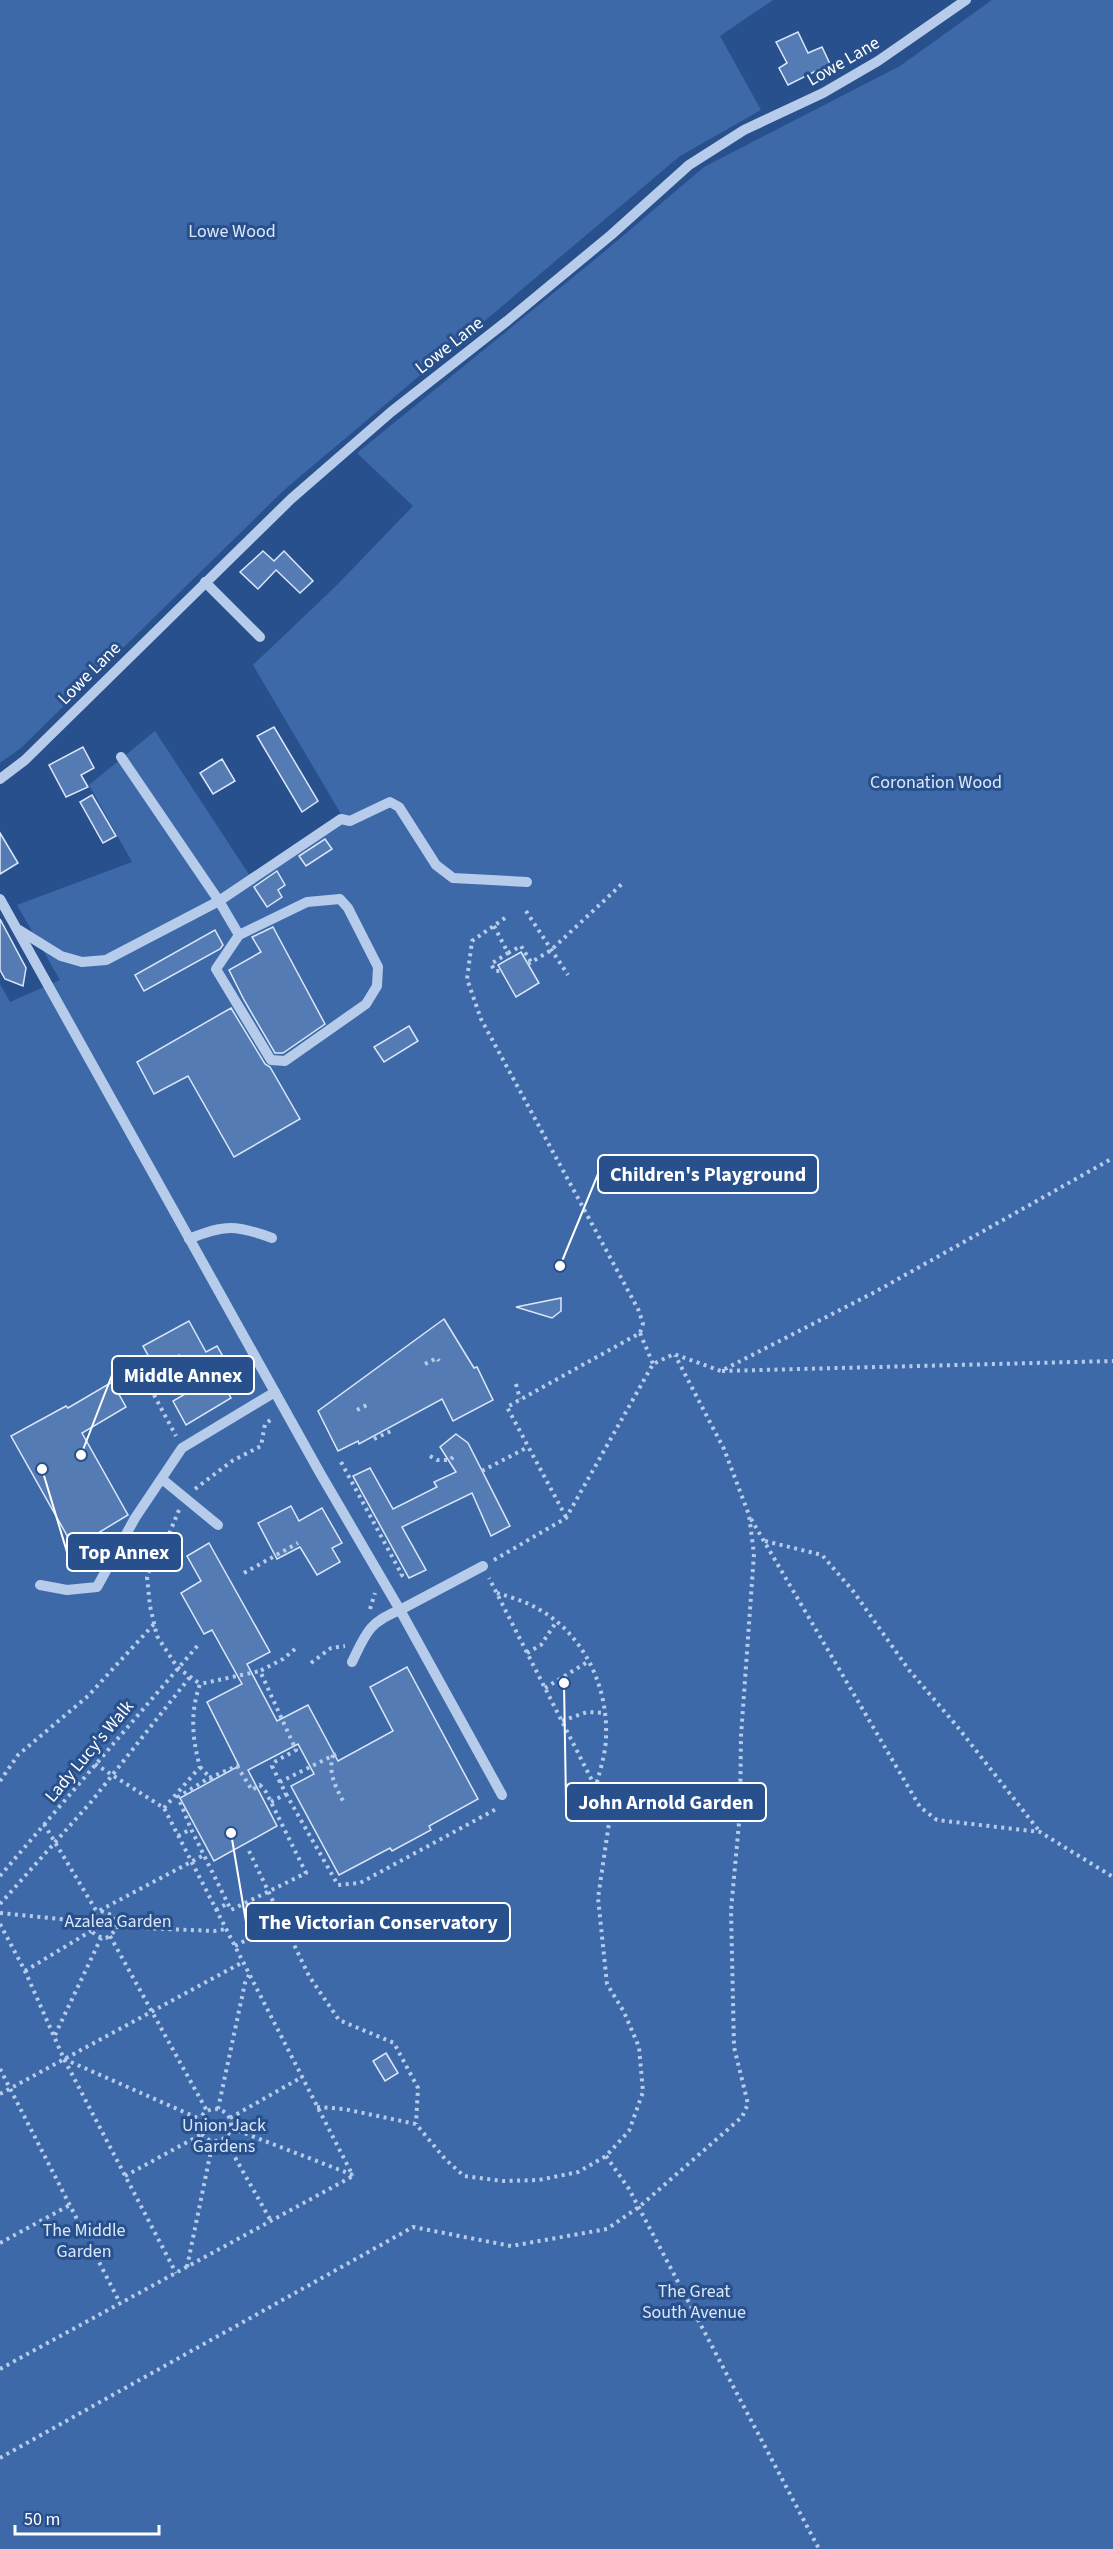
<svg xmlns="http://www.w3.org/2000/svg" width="1113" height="2549" viewBox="0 0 1113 2549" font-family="'Source Sans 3',sans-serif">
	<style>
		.green { fill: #3d69a8 }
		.building { fill: #557bb4; stroke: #dbe7f8; stroke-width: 1.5 }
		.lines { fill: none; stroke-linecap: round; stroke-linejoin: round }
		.path { stroke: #b7ccea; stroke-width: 4; stroke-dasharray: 3 4.5; stroke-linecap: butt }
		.minor { stroke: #b7ccea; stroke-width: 10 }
		.labels { text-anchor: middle; stroke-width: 6; stroke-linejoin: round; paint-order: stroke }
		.street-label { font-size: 18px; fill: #fff; stroke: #28508c }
		.park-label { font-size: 18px; fill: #dbe7f8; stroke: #28508c }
		.leader { fill: none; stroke: #fff; stroke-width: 2 }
		.callout-dot { fill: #fff; stroke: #28508c; stroke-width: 2 }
		.callout { fill: #28508c; stroke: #fff; stroke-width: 2 }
		.callout-label { font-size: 20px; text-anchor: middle; font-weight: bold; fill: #fff }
	</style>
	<rect width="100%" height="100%" fill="#28508c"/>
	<!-- green -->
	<g class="green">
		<path d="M0,0h773l-53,36 41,74 -81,46 -396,334 -263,258 -21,15z"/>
		<path d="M992,0h121v2549h-1113v-1565l10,18 50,-22 -43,-75 115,-43 -43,-77 66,-54 95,145 94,-57 -91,-154 84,-80 76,-79 -56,-53 247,-201 100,-85 196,-101z"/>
	</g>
	<!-- building -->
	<g class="building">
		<path d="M798,32l10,21 14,-6 8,17 -42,21 -9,-17 8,-5 -11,-21z"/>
		<path d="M263,551l11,10 10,-10 29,30 -13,12 -24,-23 -18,19 -18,-17z"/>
		<path d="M274,727l44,74 -16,11 -45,-76z"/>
		<path d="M83,747l11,21 -13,7 7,12 -22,10 -17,-32z"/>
		<path d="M222,759l13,22 -22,13 -13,-21z"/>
		<path d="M92,795l24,41 -13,7 -23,-41z"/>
		<path d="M0,833l18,30 -18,11z"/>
		<path d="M325,839l7,10 -26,17 -7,-10z"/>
		<path d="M277,871l8,14 -7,5 4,7 -15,10 -13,-20z"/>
		<path d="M0,919l26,49 -3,18 -18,-7 -5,-9z"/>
		<path d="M273,927l52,97 -42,29h-8l-31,-53 -15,-30 32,-18 -9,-15z"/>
		<path d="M215,930l8,15 -3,4 -76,42 -9,-16z"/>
		<path d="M521,952l18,31 -23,14 -18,-32z"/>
		<path d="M231,1008l34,56 5,3 30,52 -66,38 -46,-81 -34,18 -17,-32z"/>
		<path d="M409,1026l9,15 -34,21 -10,-15z"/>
		<path d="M561,1298v13l-9,7 -36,-11z"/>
		<path d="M444,1319l30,49 3,-1 16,33 -40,21 -11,-22 -83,45 -1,-3 -20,10 -20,-40z"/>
		<path d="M189,1321l17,31 11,-6 8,14 -11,6 17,32 -45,27 -13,-24 24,-14 -18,-32 -24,13 -12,-22z"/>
		<path d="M112,1382l14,25 -44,26 46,82 -35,21 10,17 -20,11 -72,-128 55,-30 2,2z"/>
		<path d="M456,1434l12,9 42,83 -19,10 -19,-43 -70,34 24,43 -17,8 -56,-102 17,-8 23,41 44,-22 -3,-5 22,-10 -16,-25z"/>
		<path d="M291,1506l8,15 23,-13 20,35 -10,5 8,14 -23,13 -17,-28 -23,12 -19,-36z"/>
		<path d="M209,1543l61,109 -23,12 30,57 31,-16 30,56 55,-30 -23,-44 37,-20 71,132 -49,27 2,4 -39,21 -2,-3 -51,27 -48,-89 23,-12 -16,-30 -50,26 29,56 -63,35 -34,-63 59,-32 -32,-64 35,-18 -30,-54 -8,4 -23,-41 20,-12 -14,-25z"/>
		<path d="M386,2053l12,20 -13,8 -12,-20z"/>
	</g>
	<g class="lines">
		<!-- path -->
		<g class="path">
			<path d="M526,911l42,64"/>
			<path d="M505,918l-33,23 -5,38 14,40 157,290 5,14 -3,10 -133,74 59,110"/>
			<path d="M494,926l14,27 -17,11 4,7h6"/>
			<path d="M508,953l13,-7 10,16"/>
			<path d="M528,964l22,-13 73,-68"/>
			<path d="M640,1333l13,31"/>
			<path d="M151,1361l-12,6 37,69"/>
			<path d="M425,1364l12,-6 2,3"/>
			<path d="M722,1371l391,-10"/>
			<path d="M516,1384l4,15"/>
			<path d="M357,1410l10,-5"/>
			<path d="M374,1439l17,-8"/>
			<path d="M430,1456l7,4h13l3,-3"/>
			<path d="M341,1462l61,113 -5,3"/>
			<path d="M482,1471l46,-24"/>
			<path d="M195,1489l37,-28 29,-15 4,-22 8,-6"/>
			<path d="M179,1510l-12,29 -10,11 -10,27 3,29 7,30 20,31 23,17"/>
			<path d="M751,1519l169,288 17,13 103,12 73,45"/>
			<path d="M765,1541l57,14 31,36 56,79 47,55 84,107"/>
			<path d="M494,1560l72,-42 87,-154 21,-10 47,17 154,-79 238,-134"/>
			<path d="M244,1573l54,-30"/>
			<path d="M497,1593c14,4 30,9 43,17 44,25 68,77 66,126 0,17 -6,34 -10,50"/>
			<path d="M370,1609l5,-16"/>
			<path d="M527,1653l14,-8 16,-24"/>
			<path d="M311,1663l20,-15 14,-2"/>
			<path d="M545,1688l44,-27"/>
			<path d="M562,1721l25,-9 18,1"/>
			<path d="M333,1755c-5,17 2,31 10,46"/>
			<path d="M95,1764l69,44 189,368"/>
			<path d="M237,1766l15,24 8,-5 6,7 40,81 -75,37 -40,-81 -13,-32 31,-19z"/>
			<path d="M200,1767l14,15"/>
			<path d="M0,1781l18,-26 70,-59 66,-72"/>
			<path d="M280,1782l-8,-16 4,-5 20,-11 -36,-79 23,-12 12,-10"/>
			<path d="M286,1794l52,91 22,-2 138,-75"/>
			<path d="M271,1802l15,-8 -6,-12 58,-29"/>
			<path d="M164,1808l36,-41c-8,-29 -10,-54 0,-83l60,-13"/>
			<path d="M44,1824l53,88"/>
			<path d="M178,1836l13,-7"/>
			<path d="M249,1851l60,125 30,44 55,23 24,45 -2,36"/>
			<path d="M0,1876l199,-232"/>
			<path d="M0,1904l91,-102 99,-125"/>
			<path d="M216,1910l12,-7"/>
			<path d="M101,1911l13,5c5,10 1,17 -8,22 -14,-1 -21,-12 -13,-24l111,-59"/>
			<path d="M0,1913l89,9"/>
			<path d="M0,1924l25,47 39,88 112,214"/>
			<path d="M116,1927l98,4 12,-2"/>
			<path d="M110,1936l97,175"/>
			<path d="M235,1946l46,-25"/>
			<path d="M25,1971l66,-40"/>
			<path d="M55,2035l46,-97"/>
			<path d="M64,2059l136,60"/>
			<path d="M0,2069l120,234"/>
			<path d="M0,2094l243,-132"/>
			<path d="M317,2107l27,2 72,15 29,35 19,17 39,5 36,-1 39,-8 28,-16 23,-25 14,-39 -4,-45 -15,-35 -17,-28 -9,-86 11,-75 -4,-17 -116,-228"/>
			<circle cx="215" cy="2125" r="16"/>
			<path d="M218,2109l27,-126 4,-8"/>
			<path d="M230,2118l72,-41"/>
			<path d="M231,2128l122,47"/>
			<path d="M224,2138l47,83"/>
			<path d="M606,2156l23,33 190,360"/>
			<path d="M125,2176l77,-42"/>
			<path d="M0,2243l70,-38"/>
			<path d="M187,2267l26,-126"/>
			<path d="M0,2369l353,-193"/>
			<path d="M0,2458l413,-231 98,19 96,-17 32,-22 103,-90 6,-13 -14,-57 -3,-137 9,-98 1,-76 13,-182 -5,-39 -25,-66 -49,-94"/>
		</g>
		<!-- minor -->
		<g class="minor">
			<path d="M205,582l55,55"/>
			<path d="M121,757l98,144 122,-82 9,2 40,-19 9,5 37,58 17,13 74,4"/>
			<path d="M0,779l25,-19 266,-261 100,-87 116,-91 104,-86 78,-70 55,-35 79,-37 55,-32 88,-61"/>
			<path d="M0,899l320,574 80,137c-31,12 -34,23 -48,52"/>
			<path d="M19,930l42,26 21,6 24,-2 113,-59 20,34 -23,34 55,91 14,1 81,-57 11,-18 1,-19 -30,-59 -8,-9 -33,3 -68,33"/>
			<path d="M189,1239c35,-15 48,-14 83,-1"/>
			<path d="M162,1479l56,46"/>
			<path d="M483,1566l-83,44 102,185"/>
			<path d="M40,1585l27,5 30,-3 38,-69 47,-70 93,-56"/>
		</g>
	</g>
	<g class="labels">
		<!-- street labels -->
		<g class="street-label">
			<text transform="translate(843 61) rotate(-30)" y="6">Lowe Lane</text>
			<text transform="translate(449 345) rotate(-38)" y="6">Lowe Lane</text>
			<text transform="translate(89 673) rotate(-45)" y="6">Lowe Lane</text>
			<text transform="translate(89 1751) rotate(-50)" y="6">Lady Lucy's Walk</text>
		</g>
		<!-- park labels -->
		<g class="park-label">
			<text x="232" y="237">Lowe Wood</text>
			<text x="936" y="788">Coronation Wood</text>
			<text x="118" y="1927">Azalea Garden</text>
			<text x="224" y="2131">Union Jack<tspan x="224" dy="21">Gardens</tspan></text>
			<text x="84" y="2236">The Middle<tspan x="84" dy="21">Garden</tspan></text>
			<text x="694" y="2297">The Great<tspan x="694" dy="21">South Avenue</tspan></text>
		</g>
	</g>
	<!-- callouts -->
	<path class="leader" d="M560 1266L598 1174M81 1455L112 1375M42 1469L67 1552M564 1683L566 1802M231 1833L246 1922"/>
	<g class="callout-dot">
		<circle cx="560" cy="1266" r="6"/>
		<circle cx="81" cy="1455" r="6"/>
		<circle cx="42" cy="1469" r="6"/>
		<circle cx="564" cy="1683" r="6"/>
		<circle cx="231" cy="1833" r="6"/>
	</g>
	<g class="callout">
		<rect x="598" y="1155" width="220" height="38" rx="6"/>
		<rect x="112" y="1356" width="142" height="38" rx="6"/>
		<rect x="67" y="1533" width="115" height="38" rx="6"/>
		<rect x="566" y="1783" width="200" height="38" rx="6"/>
		<rect x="246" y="1903" width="264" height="38" rx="6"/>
	</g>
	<g class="callout-label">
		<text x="708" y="1181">Children's Playground</text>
		<text x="183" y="1382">Middle Annex</text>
		<text x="124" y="1559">Top Annex</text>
		<text x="666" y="1809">John Arnold Garden</text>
		<text x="378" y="1929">The Victorian Conservatory</text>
	</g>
	<!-- scale -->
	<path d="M15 2525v9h144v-9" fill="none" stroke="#ffffff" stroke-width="3"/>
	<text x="24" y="2525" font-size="18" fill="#ffffff" stroke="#28508c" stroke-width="4.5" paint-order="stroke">50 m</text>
</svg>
